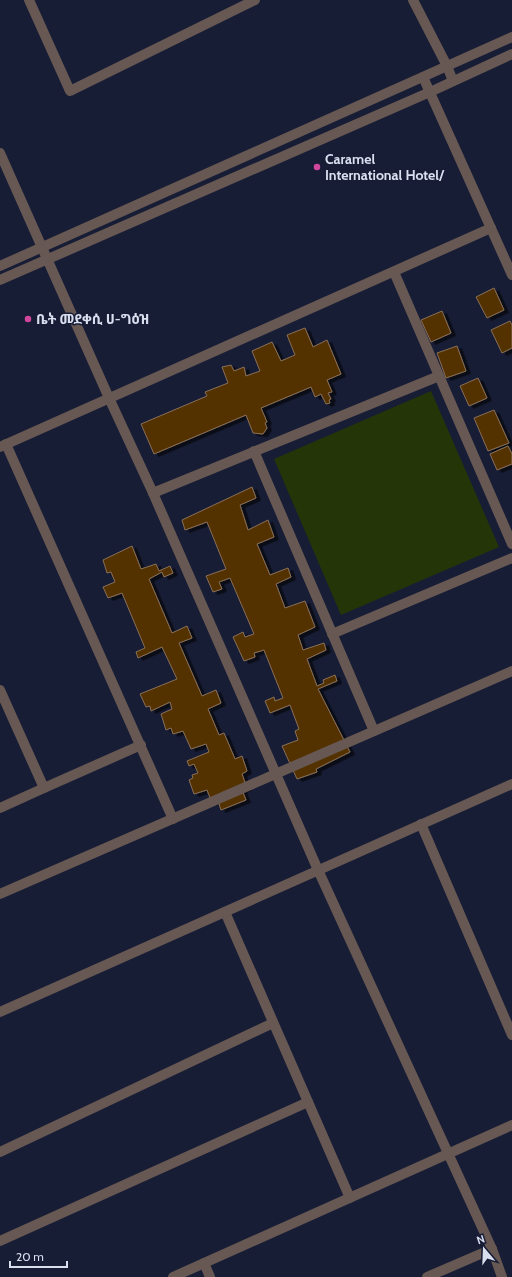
<svg xmlns="http://www.w3.org/2000/svg" width="512" height="1277" viewBox="0 0 512 1277" font-family="Cabin,'Noto Sans Ethiopic',sans-serif">
	<style>
		.green { fill: #243508 }
		.building { fill: #533003; stroke: #897057; filter: url(#shadow) }
		.lines { fill: none; stroke-linecap: round; stroke-linejoin: round }
		.minor { stroke: #675853; stroke-width: 10 }
		.tertiary { stroke: #675853; stroke-width: 10 }
		.hotel-dot { fill: #d1479c; stroke: #181d36; stroke-width: 1.5 }
		.labels { text-anchor: middle; stroke-width: 3; stroke-linejoin: round; paint-order: stroke }
		.poi-label { font-size: 14px; font-weight: bold; fill: #dadff0; stroke: #181d36; text-anchor: start }
	</style>
	<defs>
		<filter id="shadow"><feDropShadow dx="4.5" dy="2.5" stdDeviation="0" flood-color="#0009"/></filter>
	</defs>
	<rect width="100%" height="100%" fill="#181d36"/>
	<!-- green -->
	<path class="green" d="M431,391l68,156 -158,68 -67,-156z"/>
	<!-- building -->
	<g class="building">
		<path d="M494,288l10,22 -17,8 -11,-21z"/>
		<path d="M442,311l9,22 -20,9 -10,-22z"/>
		<path d="M510,321l2,4v23l-10,5 -11,-23z"/>
		<path d="M305,328l8,19 14,-7 14,34 -14,6 5,12 -4,1 3,6 -2,1 1,3 -4,1 -5,-10 -6,3 -4,-10 -50,21 6,14 -2,1 2,5 -4,6 -10,-1 -7,-18 -92,39 -13,-30 66,-28 -2,-4 23,-9 -6,-16 9,-2 3,6 10,-4 2,9 14,-5 -8,-20 20,-9 9,19 14,-6 -8,-20z"/>
		<path d="M457,346l9,25 -20,7 -9,-25z"/>
		<path d="M478,378l9,20 -18,8 -9,-20z"/>
		<path d="M494,410l15,33 -21,8 -14,-33z"/>
		<path d="M508,446l4,8v10l-15,6 -7,-16z"/>
		<path d="M252,487l4,11 -16,7 8,25 20,-10 6,17 -17,7 13,31 18,-7 3,9 -15,7 9,24 20,-7 10,26 -17,8 5,15 21,-7 2,7 -19,9 10,27 7,-3 -1,-3 12,-5 2,6 -19,8 32,63 -34,17 1,3 -20,7 -15,-33 16,-6 -3,-9 4,-2 -9,-24 -20,8 -5,-12 9,-4 1,4 8,-3 -19,-48 -10,3 1,4 -11,4 -11,-24 10,-5 2,5 9,-3 -24,-56 -11,4 3,7 -9,3 -7,-16 20,-7 -19,-47 -22,8 -3,-10z"/>
		<path d="M132,546l9,23 15,-5 3,7 11,-5 3,7 -9,4 -2,-5 -13,7 23,54 15,-7 5,12 -13,5 23,53 14,-6 5,13 -13,6 11,26 5,-2 11,26 7,-3 5,15 -5,3 5,14 -5,2 4,10 -25,10 -3,-9 -6,2 -5,-13 -13,4 -5,-14 4,-2 -1,-3 6,-2 -4,-9 -5,2 -2,-5 22,-9 -3,-8 -15,5 -8,-18 -10,3 -2,-6 -5,2 -5,-16 11,-5 -2,-7 -19,9 -1,-5 -4,1 -6,-13 37,-15 -15,-32 -24,11 -2,-6 9,-4 -23,-55 -14,5 -5,-11 12,-5 -4,-10 -4,1 -4,-13z"/>
	</g>
	<g class="lines">
		<!-- minor -->
		<g class="minor">
			<path d="M29,0l41,91 185,-91"/>
			<path d="M413,0l34,66 6,15"/>
			<path d="M423,77l89,198"/>
			<path d="M0,153l109,245 44,95 165,377 174,379 10,28"/>
			<path d="M394,272l118,272"/>
			<path d="M6,444l167,375"/>
			<path d="M0,447l491,-219"/>
			<path d="M254,451l120,280"/>
			<path d="M153,493l286,-117"/>
			<path d="M332,634l180,-76"/>
			<path d="M0,690l44,98"/>
			<path d="M0,808l44,-20 97,-43"/>
			<path d="M421,824l91,211"/>
			<path d="M0,894l512,-223"/>
			<path d="M225,912l125,286"/>
			<path d="M0,1012l512,-228"/>
			<path d="M0,1152l273,-129"/>
			<path d="M0,1241l308,-139"/>
			<path d="M204,1263l6,14"/>
			<path d="M173,1277l339,-152"/>
			<path d="M427,1277l65,-28"/>
		</g>
		<!-- tertiary -->
		<g class="tertiary">
			<path d="M0,266l512,-229"/>
			<path d="M0,280l430,-188 82,-38"/>
		</g>
	</g>
	<!-- markers -->
	<g class="hotel-dot">
		<circle cx="317" cy="167" r="4"/>
		<circle cx="28" cy="319" r="4"/>
	</g>
	<g class="labels">
		<!-- poi labels -->
		<g class="poi-label">
			<text x="325" y="164">Caramel<tspan x="325" dy="16">International Hotel/</tspan></text>
			<text x="36" y="324">ቤት መደቀሲ ሀ-ግዕዝ</text>
		</g>
	</g>
	<!-- north arrow -->
	<g transform="translate(484 1249) rotate(341)" stroke="#181d36" stroke-width="3" paint-order="stroke">
	<path d="M0-3L7 15L0 10L-7 15Z" fill="#dadff0"/>
	<text y="-6" font-size="11" font-weight="bold" text-anchor="middle" fill="#dadff0">N</text>
	</g>
	<!-- scale -->
	<path d="M10 1261v6h57v-6" fill="none" stroke="#dadff0" stroke-width="2"/>
	<text x="16" y="1261" font-size="12" fill="#dadff0" stroke="#181d36" stroke-width="3" paint-order="stroke">20 m</text>
</svg>
